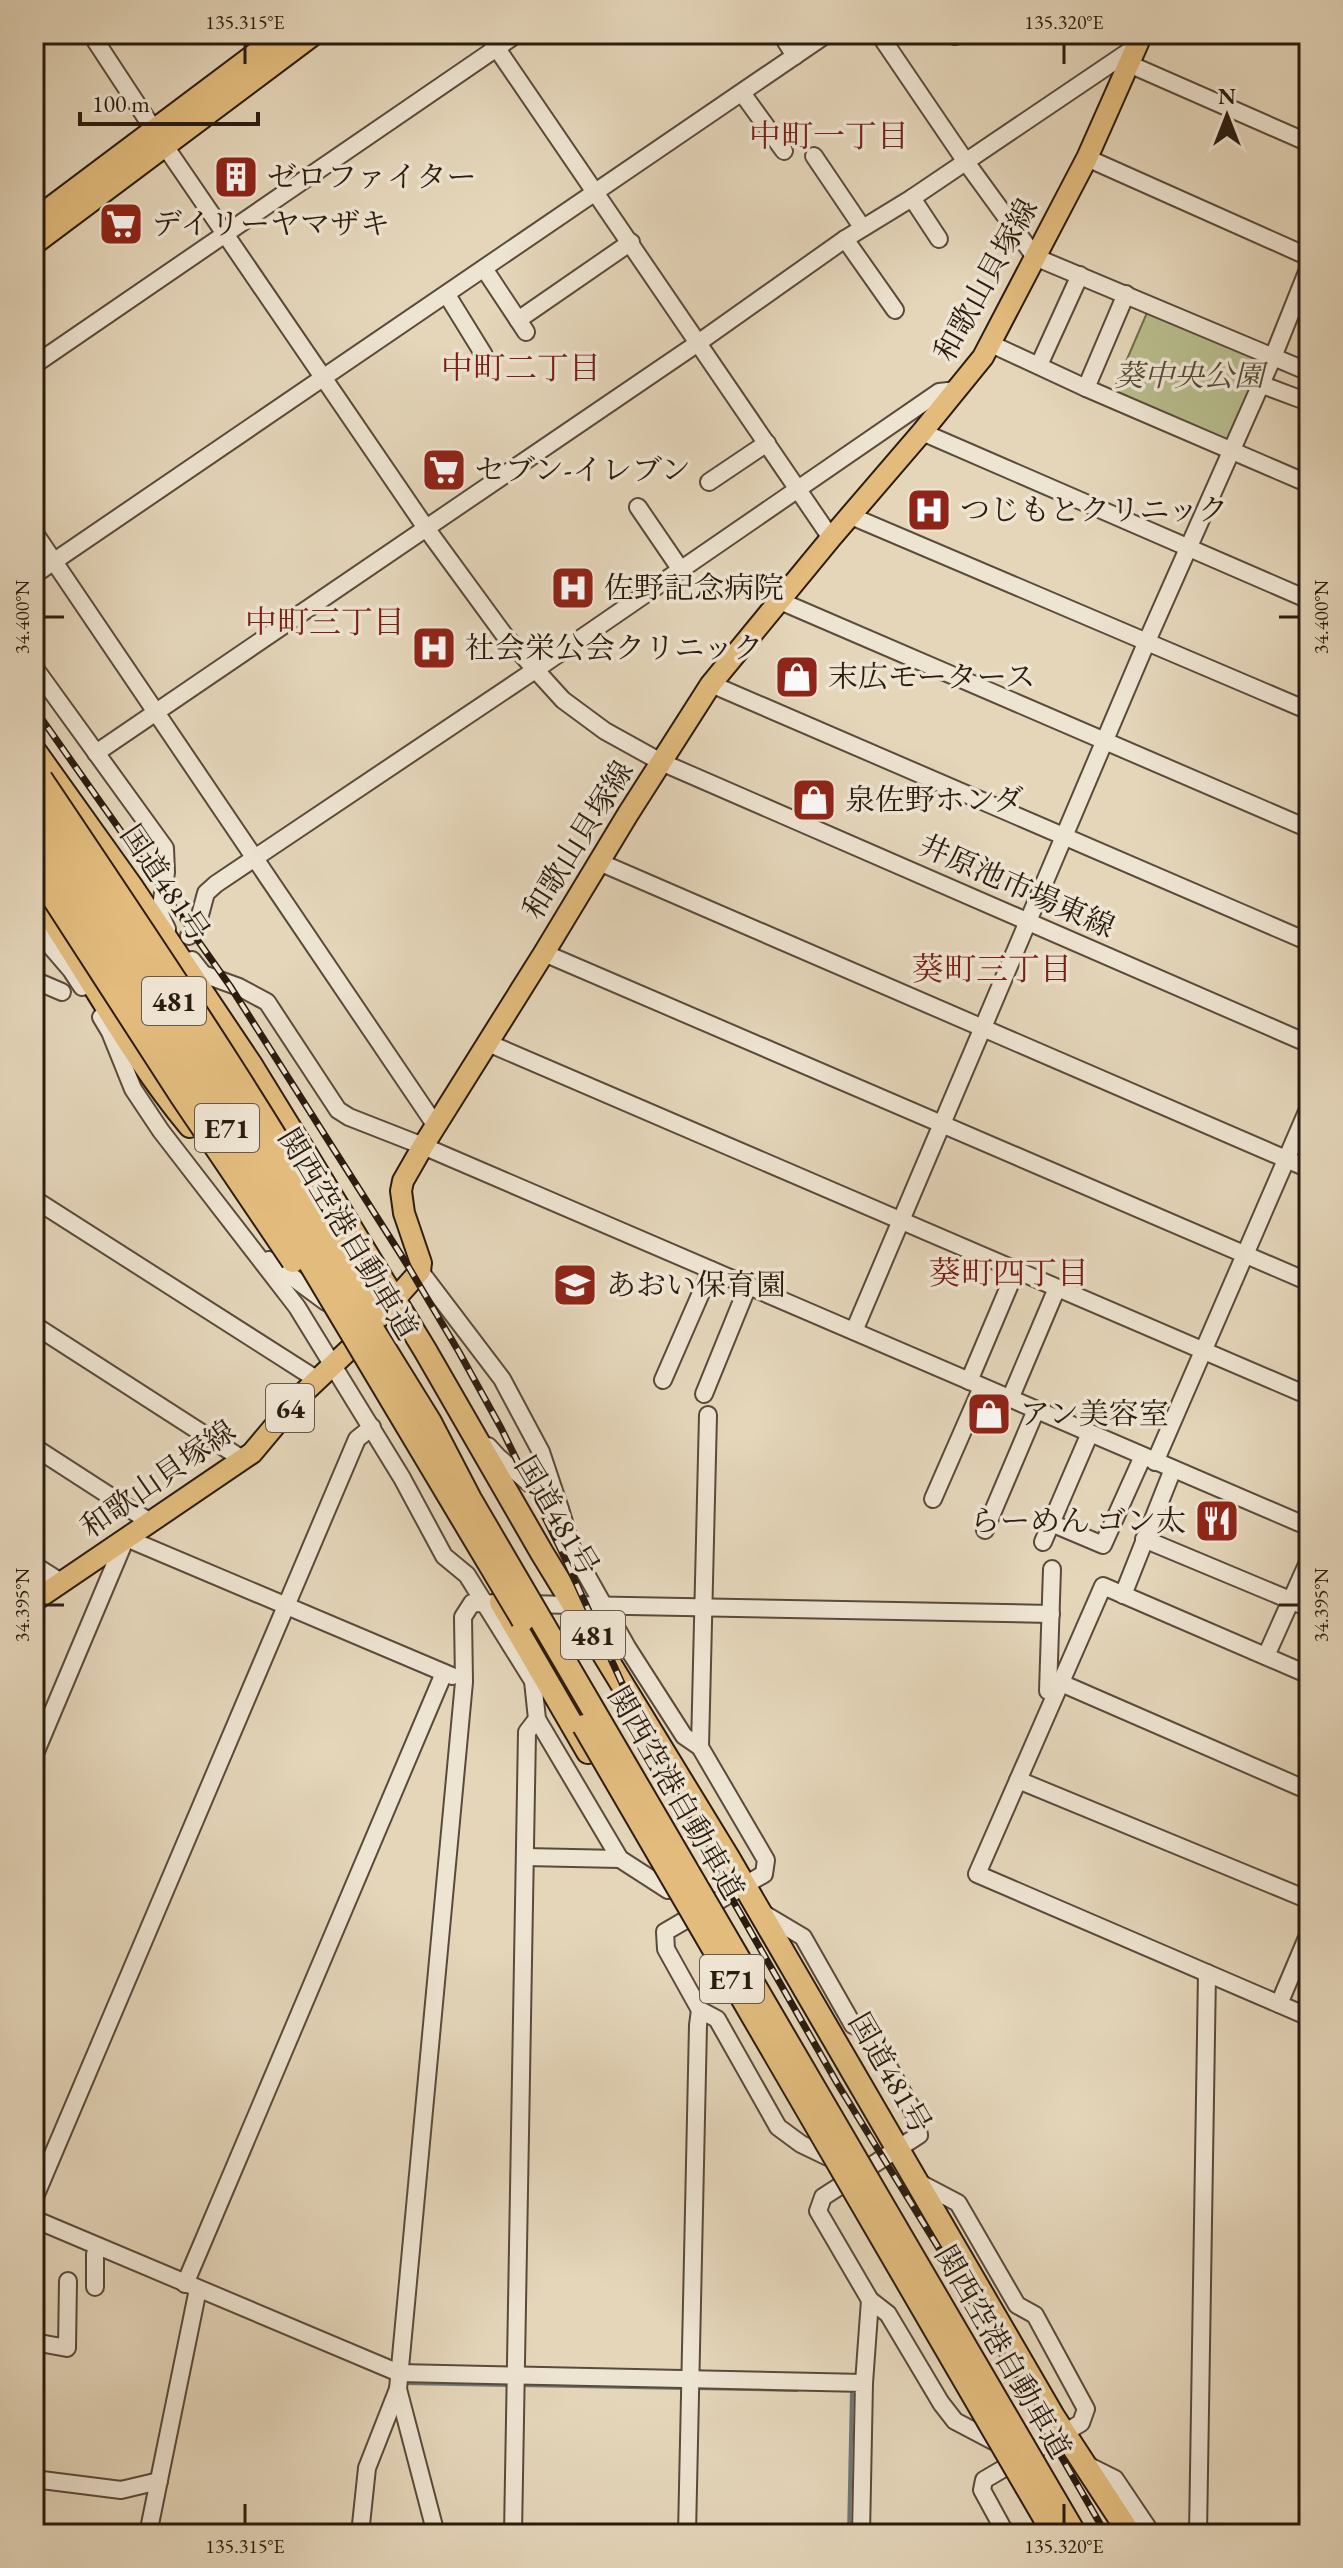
<svg xmlns="http://www.w3.org/2000/svg" width="1343" height="2568" viewBox="0 0 1343 2568" font-family="'EB Garamond','Noto Serif JP',serif">
	<style>
		.park { fill: #b8bd8d; stroke: #726c4e; stroke-width: 2 }
		.lines { fill: none; stroke-linecap: round; stroke-linejoin: round }
		.stream { stroke: #6f7876; stroke-width: 4 }
		.minor-casing { stroke: #5a4a3a; stroke-width: 20 }
		.major-casing { stroke: #2b1c0f; stroke-width: 24 }
		.highway-casing { stroke: #2b1c0f; stroke-width: 26 }
		.minor { stroke: #eee4d2; stroke-width: 16 }
		.major { stroke: #e2bb7d; stroke-width: 20 }
		.highway { stroke: #e2bb7d; stroke-width: 22 }
		.rail-casing { stroke: #2b1c0f; stroke-width: 7 }
		.rail { stroke: #eee4d2; stroke-width: 4; stroke-dasharray: 12; stroke-linecap: butt }
		.highway-bridge-casing { stroke: #2b1c0f; stroke-width: 26; stroke-linecap: butt }
		.highway-bridge { stroke: #e2bb7d; stroke-width: 22 }
		.ticks { fill: none; stroke: #2b1c0f; stroke-width: 3 }
		.labels { text-anchor: middle; stroke-width: 7; stroke-linejoin: round; paint-order: stroke }
		.shield { fill: #eee4d2; stroke: #66584a; stroke-width: 2 }
		.shield-label { font-size: 28px; font-weight: bold; fill: #2b1c0f }
		.poi-label { font-size: 30px; fill: #2b1c0f; stroke: #eee4d2; text-anchor: start }
		.street-label { font-size: 30px; fill: #2b1c0f; stroke: #eee4d2 }
		.park-label { font-size: 30px; font-style: italic; fill: #554c35; stroke: #eee4d2 }
		.neighbourhood-label { font-size: 32px; fill: #7a1f14; stroke: #eee4d2 }
		.neatline { fill: none; stroke: #2b1c0f; stroke-width: 3 }
		.ticks-label { font-size: 20px; text-anchor: middle; fill: #2b1c0f }
	</style>
	<rect width="100%" height="100%" fill="#e5d6ba"/>
	<filter id="stains"><feTurbulence type="fractalNoise" baseFrequency=".0025" numOctaves="4"/><feColorMatrix values="0 0 0 0 .2 0 0 0 0 .09 0 0 0 0 .02 0 0 0 .5 -.17"/></filter>
	<radialGradient id="worn" r=".72"><stop offset=".6" stop-color="#630" stop-opacity="0"/><stop offset="1" stop-color="#630" stop-opacity=".3"/></radialGradient>
	<!-- park -->
	<path class="park" d="M1149,308l118,50 -37,87 -118,-51z"/>
	<g class="lines">
		<!-- stream -->
		<g class="stream">
			<path d="M405,2383l104,2"/>
			<path d="M518,2385l167,3"/>
			<path d="M694,2388l103,2"/>
			<path d="M849,2534l3,-144h-2"/>
		</g>
		<!-- minor casing -->
		<g class="minor-casing">
			<g id="minor">
				<path d="M91,34l63,96 272,398 79,108 58,64 42,31 56,31 648,282"/>
				<path d="M487,34l344,504"/>
				<path d="M781,34l14,22"/>
				<path d="M879,34l87,128 69,95 274,115"/>
				<path d="M954,34l1,2"/>
				<path d="M1129,64l180,79"/>
				<path d="M742,93l42,58"/>
				<path d="M814,156l48,71"/>
				<path d="M1087,158l222,99"/>
				<path d="M912,198l27,41"/>
				<path d="M845,239l50,71"/>
				<path d="M485,270l41,62"/>
				<path d="M447,295l37,60"/>
				<path d="M518,320l113,-78"/>
				<path d="M989,343l97,45 223,96"/>
				<path d="M34,365l483,-331"/>
				<path d="M1039,365l41,-90"/>
				<path d="M1260,384l40,15"/>
				<path d="M1086,388l40,-94"/>
				<path d="M922,432l387,168"/>
				<path d="M709,482l58,-39"/>
				<path d="M638,507l43,63"/>
				<path d="M851,516l458,195"/>
				<path d="M34,532l402,594"/>
				<path d="M34,575l793,-541"/>
				<path d="M780,601l529,228"/>
				<path d="M34,667l131,181 1,24 -6,42 7,15"/>
				<path d="M711,684l598,258"/>
				<path d="M96,753l602,-410 147,-104 67,-41 225,-152"/>
				<path d="M599,862l710,307"/>
				<path d="M34,927l37,43 11,17"/>
				<path d="M189,936l7,-6 10,-37 10,-9 319,-214 404,-278 18,-2"/>
				<path d="M544,953l765,329"/>
				<path d="M192,960l11,14 36,13 28,15 71,108 11,7 74,29 886,381"/>
				<path d="M34,980l28,12"/>
				<path d="M101,1017l9,15 23,57 28,42 136,176 105,171 42,78 23,19 66,106 4,38 83,140 48,31"/>
				<path d="M488,1043l821,353"/>
				<path d="M34,1199l282,180"/>
				<path d="M269,1260l57,42"/>
				<path d="M420,1271l82,108 39,73 19,57"/>
				<path d="M34,1325l202,130 5,6"/>
				<path d="M854,1331l293,-690 126,-284 36,-90"/>
				<path d="M663,1380l48,-110"/>
				<path d="M969,1381l47,-111"/>
				<path d="M704,1394l44,-108"/>
				<path d="M1010,1399l47,-111"/>
				<path d="M708,1415l-8,332 66,113 -2,14 -99,58 1,17 34,61 17,9 61,108 23,17 27,13"/>
				<path d="M488,1446l10,11 62,52 13,42 54,96 57,89 16,11"/>
				<path d="M34,1447l116,75"/>
				<path d="M1155,1462l154,-355"/>
				<path d="M933,1499l49,-112"/>
				<path d="M1051,1523l52,22 40,-89"/>
				<path d="M985,1530l51,-120"/>
				<path d="M1144,1539l165,69"/>
				<path d="M1043,1542l47,-109"/>
				<path d="M34,1565l27,17"/>
				<path d="M1123,1595l50,-126"/>
				<path d="M1266,1656l43,-96"/>
				<path d="M1309,1675l-206,-89 -126,288 332,143"/>
				<path d="M1049,1681l12,2 248,108"/>
				<path d="M1048,1691l4,-122"/>
				<path d="M34,1756l92,-218 326,138"/>
				<path d="M1018,1780l291,120"/>
				<path d="M525,1857l95,2"/>
				<path d="M761,1912l42,25 50,88 17,8 44,80 5,22 -96,62 -5,14 52,89 18,14 53,89 14,18 38,20"/>
				<path d="M1279,2004l30,-71"/>
				<path d="M918,2182l40,21 59,102 18,10 51,94 -5,14 -97,57 -2,10 24,44"/>
				<path d="M34,2199l323,-760 15,-12"/>
				<path d="M34,2219l365,154 465,10 -3,151"/>
				<path d="M185,2284l259,-611"/>
				<path d="M95,2287v-33l4,-7"/>
				<path d="M34,2342l33,6 1,-67"/>
				<path d="M864,2383l6,-83"/>
				<path d="M1085,2464l30,15 37,55"/>
				<path d="M34,2479l87,11 38,-9"/>
				<path d="M148,2534l50,-245"/>
				<path d="M360,2534l7,-66 31,-79"/>
				<path d="M436,2534l-38,-145 66,-707 -1,-65 9,-14 579,11"/>
				<path d="M513,2534l14,-802 10,-13"/>
				<path d="M687,2534l11,-509 2,-15"/>
				<path d="M1198,2534l9,-561"/>
			</g>
		</g>
		<!-- major casing -->
		<g class="major-casing">
			<path id="major" d="M34,1601l218,-148 46,-55 55,-52 67,-75 1,-8 -17,-50 -3,-22 2,-10 20,-35 121,-193 84,-139 83,-130 120,-146 91,-106 61,-75 104,-199 55,-124"/>
		</g>
		<!-- highway casing -->
		<g class="highway-casing">
			<g id="highway">
				<path d="M34,221l249,-187"/>
				<path d="M34,243l279,-209"/>
				<path d="M34,750l97,136 120,179 48,78 126,207 117,203 187,306 324,557 77,118"/>
				<path d="M34,789l22,32"/>
				<path d="M34,892c53,77 96,162 156,234"/>
				<path d="M501,1602l87,150"/>
			</g>
		</g>
		<!-- minor -->
		<use href="#minor" class="minor"/>
		<!-- major -->
		<use href="#major" class="major"/>
		<!-- highway -->
		<use href="#highway" class="highway"/>
		<!-- rail casing -->
		<g class="rail-casing">
			<path id="rail" d="M34,708l196,278 178,280 51,86 42,76 60,122 82,179 73,142 121,212 130,211 139,240"/>
		</g>
		<!-- rail -->
		<use href="#rail" class="rail"/>
		<!-- highway-bridge casing -->
		<g class="highway-bridge-casing">
			<g id="highway-bridge">
				<path d="M41,779c118,176 237,351 339,536"/>
				<path d="M34,806l60,85 152,234 184,297 40,77 605,1035"/>
				<path d="M34,838l70,99 167,261 252,422"/>
				<path d="M34,868l148,229 111,164"/>
				<path d="M584,1726l470,808"/>
			</g>
		</g>
		<!-- highway-bridge -->
		<use href="#highway-bridge" class="highway-bridge"/>
	</g>
	<!-- ticks -->
	<path class="ticks" d="M245,44v20M1064,44v20M44,617h20M1279,617h20M44,1605h20M1279,1605h20M245,2504v20M1064,2504v20"/>
	<!-- icons -->
	<defs>
		<g id="building-square" transform="scale(2.3)"><rect x="-9" y="-9" width="18" height="18" rx="4" fill="#8f2418" stroke="#eee4d2"/><path d="M-4-6H4V6H1V3H-1V6H-4ZM-2.5-4.3h1.7v1.8h-1.7ZM.8-4.3h1.7v1.8H.8ZM-2.5-1h1.7V.8h-1.7ZM.8-1h1.7V.8H.8Z" fill="#fff"/></g>
		<g id="supermarket-square" transform="scale(2.3)"><rect x="-9" y="-9" width="18" height="18" rx="4" fill="#8f2418" stroke="#eee4d2"/><path d="M-6-5.5h2.5l.6 2H6L4.5 2H-2.5L-4.4-4H-6ZM-1.5 3.2a1.3 1.3 0 1 0 .1 0ZM3 3.2a1.3 1.3 0 1 0 .1 0Z" fill="#fff"/></g>
		<g id="hospital-square" transform="scale(2.3)"><rect x="-9" y="-9" width="18" height="18" rx="4" fill="#8f2418" stroke="#eee4d2"/><path d="M-5-5h3v3.5h4V-5h3V5h-3V1.5h-4V5h-3Z" fill="#fff"/></g>
		<g id="shop-square" transform="scale(2.3)"><rect x="-9" y="-9" width="18" height="18" rx="4" fill="#8f2418" stroke="#eee4d2"/><path d="M-5-2.5h2.3a2.7 3.5 0 0 1 5.4 0H5L5.5 6h-11ZM-1.5-2.5h3a1.5 2.3 0 0 0-3 0Z" fill="#fff"/></g>
		<g id="school-square" transform="scale(2.3)"><rect x="-9" y="-9" width="18" height="18" rx="4" fill="#8f2418" stroke="#eee4d2"/><path d="M0-5L7-2L0 1L-7-2ZM-4 1L0 2.5L4 1V4Q0 6-4 4Z" fill="#fff"/></g>
		<g id="restaurant-square" transform="scale(2.3)"><rect x="-9" y="-9" width="18" height="18" rx="4" fill="#8f2418" stroke="#eee4d2"/><path d="M-5-6h1v4h1v-4h1v4h1v-4h1v5L-1.5 .5V6h-2V.5L-5-1ZM5-6V6H3V1.5H1.5Q1.5-4 5-6Z" fill="#fff"/></g>
	</defs>
	<g fill-rule="evenodd">
		<use href="#building-square" x="236" y="177"/>
		<use href="#supermarket-square" x="121" y="224"/>
		<use href="#supermarket-square" x="444" y="470"/>
		<use href="#hospital-square" x="929" y="510"/>
		<use href="#hospital-square" x="573" y="588"/>
		<use href="#hospital-square" x="434" y="648"/>
		<use href="#shop-square" x="797" y="677"/>
		<use href="#shop-square" x="814" y="800"/>
		<use href="#school-square" x="575" y="1285"/>
		<use href="#shop-square" x="989" y="1414"/>
		<use href="#restaurant-square" x="1217" y="1521"/>
	</g>
	<g class="labels">
		<!-- shield labels -->
		<g class="shield">
			<rect x="142" y="977" width="64" height="48" rx="6"/>
			<rect x="195" y="1104" width="64" height="48" rx="6"/>
			<rect x="266" y="1384" width="48" height="48" rx="6"/>
			<rect x="561" y="1611" width="64" height="48" rx="6"/>
			<rect x="700" y="1955" width="64" height="48" rx="6"/>
		</g>
		<g class="shield-label">
			<text x="174" y="1011">481</text>
			<text x="227" y="1138">E71</text>
			<text x="290" y="1418">64</text>
			<text x="593" y="1645">481</text>
			<text x="732" y="1989">E71</text>
		</g>
		<!-- poi labels -->
		<g class="poi-label">
			<text x="267" y="187">ゼロファイター</text>
			<text x="152" y="234">デイリーヤマザキ</text>
			<text x="475" y="480">セブン-イレブン</text>
			<text x="960" y="520">つじもとクリニック</text>
			<text x="604" y="598">佐野記念病院</text>
			<text x="465" y="658">社会栄公会クリニック</text>
			<text x="828" y="687">末広モータース</text>
			<text x="845" y="810">泉佐野ホンダ</text>
			<text x="606" y="1295">あおい保育園</text>
			<text x="1020" y="1424">アン美容室</text>
			<text x="1186" y="1531" text-anchor="end">らーめん ゴン太</text>
		</g>
		<!-- street labels -->
		<g class="street-label">
			<text transform="translate(986 280) rotate(-61)" y="10">和歌山貝塚線</text>
			<text transform="translate(578 840) rotate(-58)" y="10">和歌山貝塚線</text>
			<text transform="translate(165 883) rotate(56)" y="10">国道481号</text>
			<text transform="translate(1017 886) rotate(24)" y="10">井原池市場東線</text>
			<text transform="translate(348 1234) rotate(59)" y="10">関西空港自動車道</text>
			<text transform="translate(158 1479) rotate(-35)" y="10">和歌山貝塚線</text>
			<text transform="translate(557 1516) rotate(59)" y="10">国道481号</text>
			<text transform="translate(676 1793) rotate(60)" y="10">関西空港自動車道</text>
			<text transform="translate(890 2073) rotate(60)" y="10">国道481号</text>
			<text transform="translate(1003 2352) rotate(60)" y="10">関西空港自動車道</text>
		</g>
		<!-- park labels -->
		<g class="park-label">
			<text x="1189" y="386">葵中央公園</text>
		</g>
		<!-- neighbourhood labels -->
		<g class="neighbourhood-label">
			<text x="829" y="147">中町一丁目</text>
			<text x="521" y="379">中町二丁目</text>
			<text x="325" y="633">中町三丁目</text>
			<text x="992" y="980">葵町三丁目</text>
			<text x="1009" y="1284">葵町四丁目</text>
		</g>
	</g>
	<!-- margin -->
	<rect width="1343" height="2568" fill="none" stroke="#e5d6ba" stroke-width="88"/>
	<!-- north arrow -->
	<g transform="translate(1227 116)" stroke="#eee4d2" stroke-width="6" paint-order="stroke">
	<path d="M0-6L14 30L0 20L-14 30Z" fill="#2b1c0f"/>
	<text y="-12" font-size="22" font-weight="bold" text-anchor="middle" fill="#2b1c0f">N</text>
	</g>
	<!-- scale -->
	<path d="M80 112v12h178v-12" fill="none" stroke="#2b1c0f" stroke-width="4"/>
	<text x="92" y="112" font-size="24" fill="#2b1c0f" stroke="#eee4d2" stroke-width="6" paint-order="stroke">100 m</text>
	<rect x="44" y="44" width="1255" height="2480" class="neatline"/>
	<g class="ticks-label">
		<text x="245" y="29">135.315°E</text>
		<text x="1064" y="29">135.320°E</text>
		<text transform="translate(22 617) rotate(-90)" y="7">34.400°N</text>
		<text transform="translate(1321 617) rotate(-90)" y="7">34.400°N</text>
		<text transform="translate(22 1605) rotate(-90)" y="7">34.395°N</text>
		<text transform="translate(1321 1605) rotate(-90)" y="7">34.395°N</text>
		<text x="245" y="2553">135.315°E</text>
		<text x="1064" y="2553">135.320°E</text>
	</g>
	<rect width="100%" height="100%" filter="url(#stains)"/>
	<rect width="100%" height="100%" fill="url(#worn)"/>
</svg>
